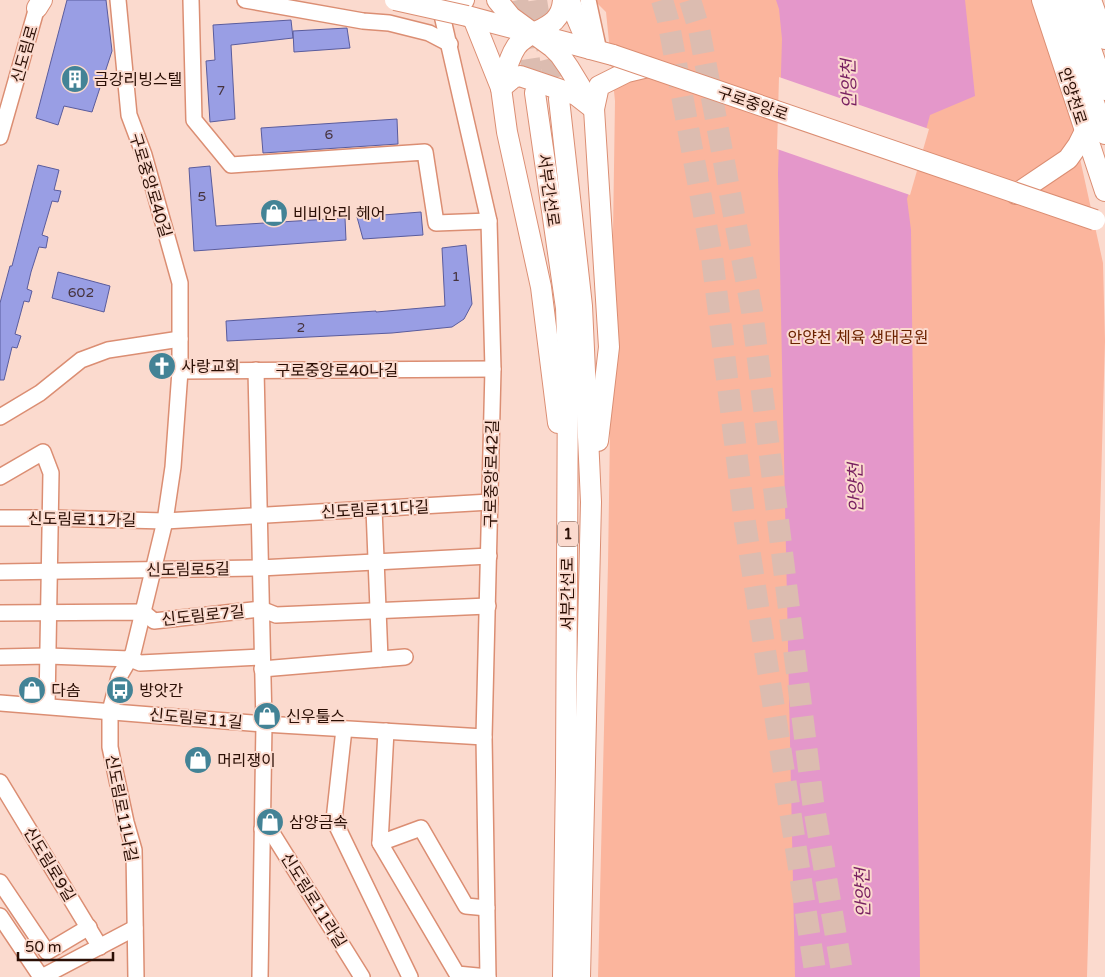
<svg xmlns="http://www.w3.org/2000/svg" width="1105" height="977" viewBox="0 0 1105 977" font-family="'Varela Round','Noto Sans KR',sans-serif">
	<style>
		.green { fill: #fbb59d }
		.water { fill: #e497ca }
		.pier { fill: #fbdace }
		.building { fill: #999ee4; stroke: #5a5c9d }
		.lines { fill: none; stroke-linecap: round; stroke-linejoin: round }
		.major-tunnel { stroke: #dcbcb0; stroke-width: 20; stroke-dasharray: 20 10; stroke-linecap: butt }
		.highway-tunnel { stroke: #dcbcb0; stroke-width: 22; stroke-dasharray: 22 11; stroke-linecap: butt }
		.minor-casing { stroke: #db8e73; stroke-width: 18 }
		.major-casing { stroke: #db8e73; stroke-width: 22 }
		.minor { stroke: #fff; stroke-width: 15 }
		.major { stroke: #fff; stroke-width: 20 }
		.major-bridge-casing { stroke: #db8e73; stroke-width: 22; stroke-linecap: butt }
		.major-bridge { stroke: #fff; stroke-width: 20 }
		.labels { text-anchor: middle; stroke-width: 4; stroke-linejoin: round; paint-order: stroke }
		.number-label { font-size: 14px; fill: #46333d }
		.shield { fill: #fbdace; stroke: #694c41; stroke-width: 1 }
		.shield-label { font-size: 15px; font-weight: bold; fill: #2b0f05 }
		.street-label { font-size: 16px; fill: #2b0f05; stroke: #fbdace }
		.poi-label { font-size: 16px; fill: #2b0f05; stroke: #fbdace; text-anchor: start }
		.park-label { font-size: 16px; fill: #6c2200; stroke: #fbdace }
		.water-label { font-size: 18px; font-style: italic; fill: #771e60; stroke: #fbdace }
	</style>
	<rect width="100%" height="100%" fill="#fbdace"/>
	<!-- green -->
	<path class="green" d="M594,0h439l40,127 30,136 2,78 -18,636h-489l10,-413 7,-463 -9,-89z"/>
	<!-- water -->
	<path class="water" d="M776,0h189l10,96 -45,19 -23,84 4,31 9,747h-125l-17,-804 4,-134 -3,-30z"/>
	<!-- pier -->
	<path class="pier" d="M779,77l150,52 -19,66 -133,-46z"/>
	<!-- building -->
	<g class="building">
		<path d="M67,0h39l6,51 -20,61 -28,-6 -6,19 -22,-7z"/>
		<path d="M291,20l2,18 -62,7 4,74 -25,3 -4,-61 9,-1 -2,-35z"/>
		<path d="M347,28l3,20 -56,4 -1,-21z"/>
		<path d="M397,119l1,25 -135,9 -2,-25z"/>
		<path d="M38,165l21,5 -5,20 7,1 -3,11 -6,-1 -10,34 6,2 -2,11 -7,-1 -8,25 -4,17 5,2 -3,11 -5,-1 -9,33 6,2 -4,12 -5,-1 -8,33h-4v-77l10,-37h2z"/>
		<path d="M210,166l6,60 129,-8 1,22 -152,11 -5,-83z"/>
		<path d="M421,212l2,23 -60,4 -6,-22z"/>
		<path d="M466,245l6,59 -8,15 -12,8 -60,6 -165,8 -1,-20 150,-10v1l69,-6 -3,-58z"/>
		<path d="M58,272l52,14 -6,26 -52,-14z"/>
	</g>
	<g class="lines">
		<!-- major-tunnel -->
		<g class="major-tunnel">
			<path d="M518,0l8,34 9,59"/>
			<path d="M537,0l5,31 17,68"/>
		</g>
		<!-- highway-tunnel -->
		<g class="highway-tunnel">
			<path d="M662,0l6,20 44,237 33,266 71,454"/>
			<path d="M690,0l9,29 53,282 61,491 30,175"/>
		</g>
		<!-- minor casing -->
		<g class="minor-casing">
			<g id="minor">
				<path d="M118,0l11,115 15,40 36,128v88l-7,96 -8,54 -32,132 -14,24 -9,34v36l16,75 8,28 2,127"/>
				<path d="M191,0l3,120 37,45 194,-13 11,71 53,-2"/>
				<path d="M245,0l118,21 26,2 40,10 21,11"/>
				<path d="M588,0l11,51"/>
				<path d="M439,2l50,219 4,148 -9,368 4,240"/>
				<path d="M0,137l39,-137"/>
				<path d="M256,370l8,354 -4,253"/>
				<path d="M180,371l313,-2"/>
				<path d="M0,417l40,-24 41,-33 27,-10 72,-11"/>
				<path d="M0,477l43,-25 8,21 -4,233"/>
				<path d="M374,509l6,150"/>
				<path d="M0,518h50l115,3 325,-19"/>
				<path d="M0,572l260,-4 229,-12"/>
				<path d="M0,613l143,-1 11,9 107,-12 15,6 212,-9"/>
				<path d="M0,657l48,-1 82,3 10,4 122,-6"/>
				<path d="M262,669l143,-12"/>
				<path d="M0,703l264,21 220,13"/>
				<path d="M344,729l-10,91 76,157"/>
				<path d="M386,731l-6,112 77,131 31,3"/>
				<path d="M0,782l100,165"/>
				<path d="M262,829l10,4 90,144"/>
				<path d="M380,843l41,-15 45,78 21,2"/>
				<path d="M0,882l47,70 42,-25"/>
				<path d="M0,916l41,61"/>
				<path d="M42,977l93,-49"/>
			</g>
		</g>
		<!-- major casing -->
		<g class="major-casing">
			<g id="major">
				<path d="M497,0l14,17 41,30 8,8 9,13 25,41 15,238 -11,94"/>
				<path d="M569,0l21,49"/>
				<path d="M1042,0l63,191"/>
				<path d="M1058,0l47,134"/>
				<path d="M1074,0l31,90"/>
				<path d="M1091,0l14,39"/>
				<path d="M37,8l5,-8"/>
				<path d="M446,11l18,-11"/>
				<path d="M467,16l146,39"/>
				<path d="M473,18l28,70 6,44 34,155 17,136"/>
				<path d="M501,88l12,-10 7,-2 56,19 18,14 5,-23 28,-14 21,-5"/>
				<path d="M501,88c4,-13 7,-29 15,-41 13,-20 45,-15 47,-47"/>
				<path d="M535,93l31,215 2,60 -2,404 -3,205"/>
				<path d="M559,99l23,207 9,196 -11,475"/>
				<path d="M1016,194l52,-35 10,-14 7,-14"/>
			</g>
		</g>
		<!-- minor -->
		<use href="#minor" class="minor"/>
		<!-- major -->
		<use href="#major" class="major"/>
		<!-- major-bridge casing -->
		<g class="major-bridge-casing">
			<g id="major-bridge">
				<path d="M395,0l72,16"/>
				<path d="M613,55l482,165"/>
			</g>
		</g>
		<!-- major-bridge -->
		<use href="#major-bridge" class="major-bridge"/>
	</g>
	<!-- icons -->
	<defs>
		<g id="building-disc" transform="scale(1.4375)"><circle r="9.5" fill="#438396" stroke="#fbdace"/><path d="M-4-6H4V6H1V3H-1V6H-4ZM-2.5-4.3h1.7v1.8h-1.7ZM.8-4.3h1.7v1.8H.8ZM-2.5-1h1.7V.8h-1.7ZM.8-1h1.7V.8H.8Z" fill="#fff"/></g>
		<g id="shop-disc" transform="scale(1.4375)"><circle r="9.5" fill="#438396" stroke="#fbdace"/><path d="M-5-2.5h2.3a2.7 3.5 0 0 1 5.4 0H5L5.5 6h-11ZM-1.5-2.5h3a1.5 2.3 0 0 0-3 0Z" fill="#fff"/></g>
		<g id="church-disc" transform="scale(1.4375)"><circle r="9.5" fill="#438396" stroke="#fbdace"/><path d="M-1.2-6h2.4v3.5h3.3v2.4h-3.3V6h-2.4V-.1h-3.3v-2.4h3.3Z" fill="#fff"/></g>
		<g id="bus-disc" transform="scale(1.4375)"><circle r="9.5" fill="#438396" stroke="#fbdace"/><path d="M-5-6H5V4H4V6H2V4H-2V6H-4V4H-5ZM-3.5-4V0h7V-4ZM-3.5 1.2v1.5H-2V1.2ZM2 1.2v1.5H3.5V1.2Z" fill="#fff"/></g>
	</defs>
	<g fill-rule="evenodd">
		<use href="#building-disc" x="75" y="79"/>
		<use href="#shop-disc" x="274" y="213"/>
		<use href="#church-disc" x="162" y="366"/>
		<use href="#shop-disc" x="32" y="690"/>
		<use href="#bus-disc" x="120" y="690"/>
		<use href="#shop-disc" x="267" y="716"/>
		<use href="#shop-disc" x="198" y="760"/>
		<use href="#shop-disc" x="270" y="822"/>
	</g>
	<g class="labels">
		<!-- number labels -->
		<g class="number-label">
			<text x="221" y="95">7</text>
			<text x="329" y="139">6</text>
			<text x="202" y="201">5</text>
			<text x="456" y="281">1</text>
			<text x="81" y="297">602</text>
			<text x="301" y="332">2</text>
		</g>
		<!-- shield labels -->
		<rect class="shield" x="558" y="521.5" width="20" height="25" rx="4"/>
		<g class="shield-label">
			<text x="568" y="539">1</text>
		</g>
		<!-- street labels -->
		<g class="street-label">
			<text transform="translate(24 54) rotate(-74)" y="6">신도림로</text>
			<text transform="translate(1073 96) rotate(72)" y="6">안양천로</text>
			<text transform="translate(753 103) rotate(19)" y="6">구로중앙로</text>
			<text transform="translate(151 185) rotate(73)" y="6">구로중앙로40길</text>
			<text transform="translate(549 190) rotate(82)" y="6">서부간선로</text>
			<text x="337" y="376">구로중앙로40나길</text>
			<text transform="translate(491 474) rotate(-89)" y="6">구로중앙로42길</text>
			<text transform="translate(375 509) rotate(-3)" y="6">신도림로11다길</text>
			<text transform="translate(82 519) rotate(1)" y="6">신도림로11가길</text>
			<text transform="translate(188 569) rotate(-1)" y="6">신도림로5길</text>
			<text transform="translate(567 594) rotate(-90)" y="6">서부간선로</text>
			<text transform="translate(203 615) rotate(-6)" y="6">신도림로7길</text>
			<text transform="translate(196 718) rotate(5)" y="6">신도림로11길</text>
			<text transform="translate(122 808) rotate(79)" y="6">신도림로11나길</text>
			<text transform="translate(50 864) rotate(59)" y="6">신도림로9길</text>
			<text transform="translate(314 900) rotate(58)" y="6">신도림로11라길</text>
		</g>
		<!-- poi labels -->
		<g class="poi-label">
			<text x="94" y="85">금강리빙스텔</text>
			<text x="293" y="219">비비안리 헤어</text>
			<text x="181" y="372">사랑교회</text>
			<text x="51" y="696">다솜</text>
			<text x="139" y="696">방앗간</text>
			<text x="286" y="722">신우툴스</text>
			<text x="217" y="766">머리쟁이</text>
			<text x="289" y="828">삼양금속</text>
		</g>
		<!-- park labels -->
		<g class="park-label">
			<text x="858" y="343">안양천 체육 생태공원</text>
		</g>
		<!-- water labels -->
		<g class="water-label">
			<text transform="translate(849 84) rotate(-91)" y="6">안양천</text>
			<text transform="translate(856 488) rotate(-91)" y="6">안양천</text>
			<text transform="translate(863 893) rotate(-91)" y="6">안양천</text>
		</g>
	</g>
	<!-- scale -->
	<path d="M18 952v8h95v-8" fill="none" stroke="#2b0f05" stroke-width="2.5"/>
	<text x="25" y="952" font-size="15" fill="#2b0f05" stroke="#fbdace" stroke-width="4" paint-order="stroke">50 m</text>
</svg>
